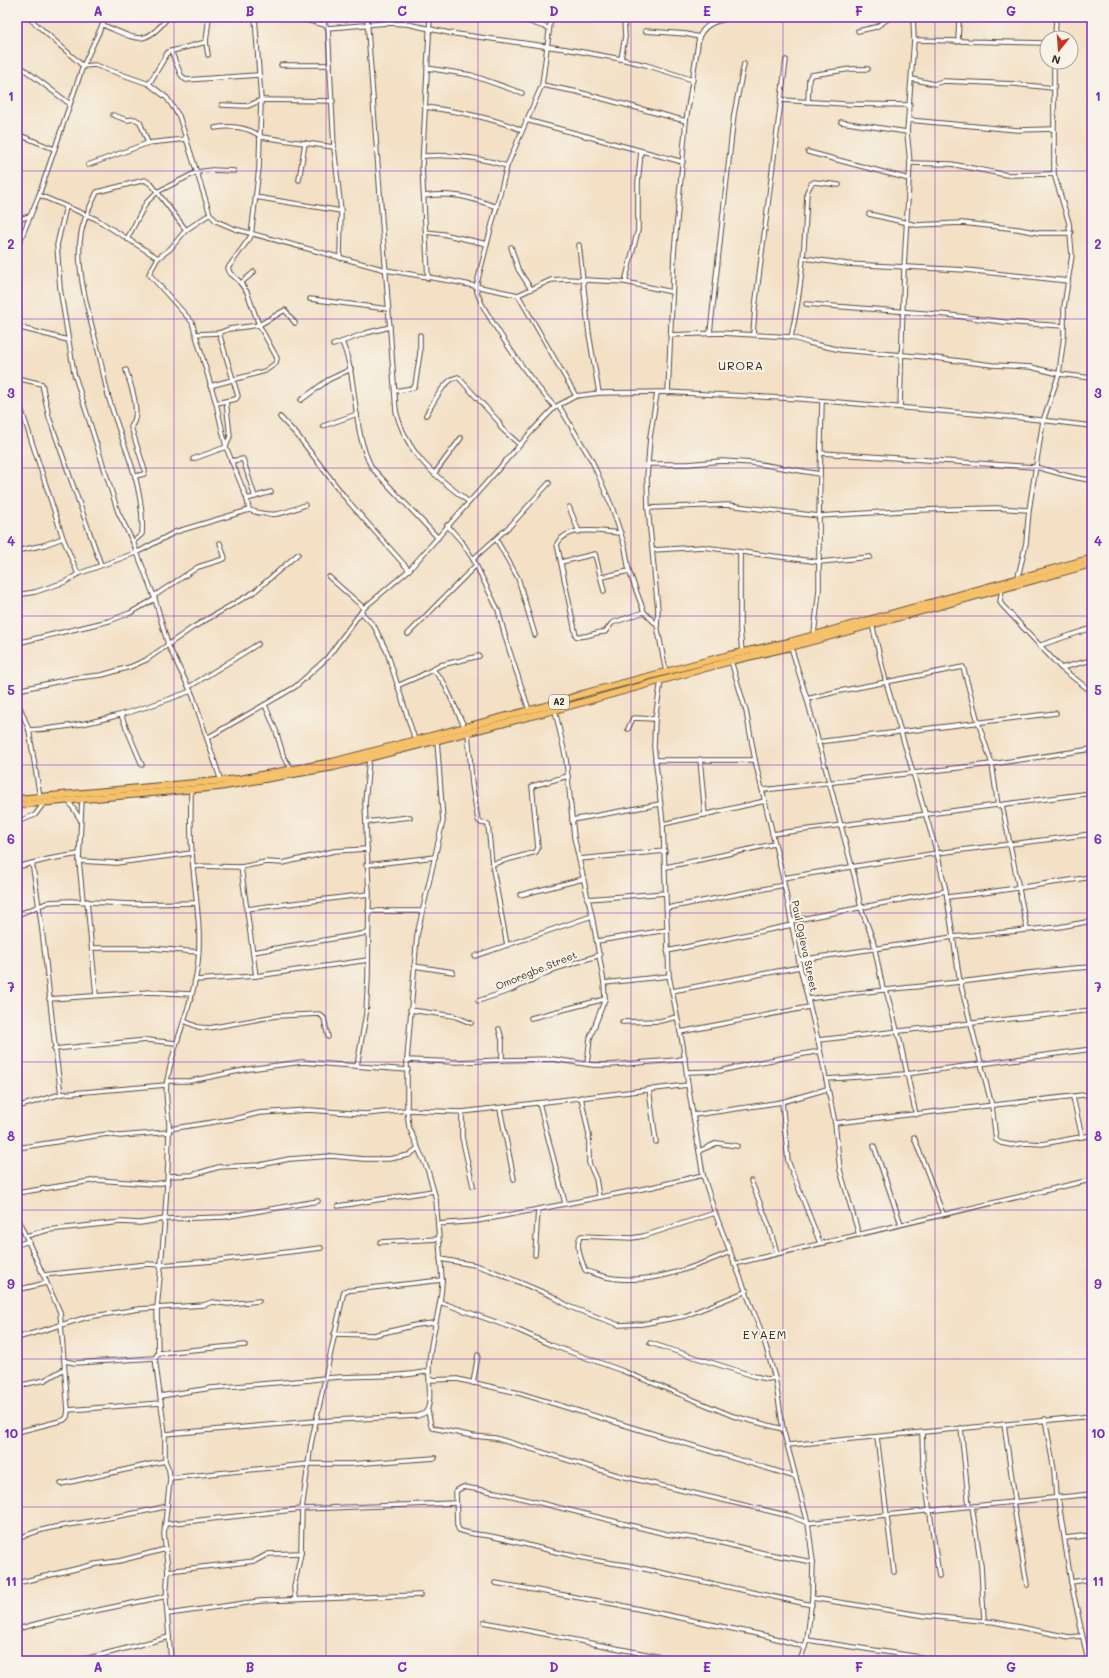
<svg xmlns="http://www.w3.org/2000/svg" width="1109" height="1678" viewBox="0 0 1109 1678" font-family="Mali,sans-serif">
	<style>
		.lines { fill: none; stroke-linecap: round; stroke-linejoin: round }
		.street-casing { stroke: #574537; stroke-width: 5.5 }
		.highway-casing { stroke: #574537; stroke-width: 8 }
		.street { stroke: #fff; stroke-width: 3.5 }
		.highway { stroke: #f5c16b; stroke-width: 6 }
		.grid { fill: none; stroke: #7b2cbf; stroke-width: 1; stroke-opacity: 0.55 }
		.labels { text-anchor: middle; stroke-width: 4; stroke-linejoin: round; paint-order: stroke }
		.shield { fill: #f7f3e8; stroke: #73665b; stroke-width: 1 }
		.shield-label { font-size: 9px; font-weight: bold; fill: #3b2a1e }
		.street-label { font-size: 10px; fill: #3b2a1e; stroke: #f7f3e8 }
		.quarter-label { font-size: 12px; letter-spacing: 1px; fill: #3b2a1e; stroke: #f7f3e8 }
		.neatline { fill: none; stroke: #7b2cbf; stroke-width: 1.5 }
		.grid-label { font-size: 13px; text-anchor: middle; font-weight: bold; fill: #7b2cbf }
	</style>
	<rect width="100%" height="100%" fill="#f7f3e8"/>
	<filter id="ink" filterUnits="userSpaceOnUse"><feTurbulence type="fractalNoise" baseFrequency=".025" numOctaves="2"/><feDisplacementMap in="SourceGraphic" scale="8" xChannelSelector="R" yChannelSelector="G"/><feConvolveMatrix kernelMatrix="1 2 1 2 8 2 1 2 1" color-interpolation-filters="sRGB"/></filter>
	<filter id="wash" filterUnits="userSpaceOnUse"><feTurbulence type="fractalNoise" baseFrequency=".012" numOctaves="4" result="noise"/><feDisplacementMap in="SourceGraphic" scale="16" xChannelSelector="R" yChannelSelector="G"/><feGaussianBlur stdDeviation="0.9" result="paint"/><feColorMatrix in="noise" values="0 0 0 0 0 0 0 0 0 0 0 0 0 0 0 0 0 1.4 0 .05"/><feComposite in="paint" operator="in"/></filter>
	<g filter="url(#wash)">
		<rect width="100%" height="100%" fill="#f3e0c5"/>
	</g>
	<g filter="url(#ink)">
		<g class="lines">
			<!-- street casing -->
			<g class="street-casing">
				<g id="street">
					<path d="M28,17l55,49 12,-1 54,19 18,14 12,18 31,98 6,7 19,8 151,41 65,11 67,14 33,-15 15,-1 59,3 47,10"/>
					<path d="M295,17l30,8"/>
					<path d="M324,17l1,8 3,3 6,119 7,64 -1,47"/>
					<path d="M367,17l29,394c11,44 39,65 73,91"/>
					<path d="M515,17l33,11"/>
					<path d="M551,17l-9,68 -35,81 -31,121c2,13 10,24 17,36 19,30 38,58 62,84"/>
					<path d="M387,23v-6"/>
					<path d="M103,25c32,13 41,24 65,-8"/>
					<path d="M328,28l59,-5 20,1 42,9 117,16 55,10 25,6 47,15"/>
					<path d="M645,31l41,3 13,3"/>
					<path d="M858,31l18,-4 15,-10"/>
					<path d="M1055,38l1,-19"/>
					<path d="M914,40l133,3"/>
					<path d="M958,42l1,-25"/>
					<path d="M171,51l10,24 5,5 72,-5"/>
					<path d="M208,55l-2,-13 3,-25"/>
					<path d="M621,59l4,-22 -1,-20"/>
					<path d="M17,64l53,40"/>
					<path d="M281,65h49"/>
					<path d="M427,68l44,7 51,18"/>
					<path d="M912,79l22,5 9,-3 72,3 38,4"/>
					<path d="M149,84l19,-32 38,-10"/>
					<path d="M542,85l36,7 108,29"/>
					<path d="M781,100l64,4 65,1"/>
					<path d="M808,102l1,-23 2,-4 40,-6h17"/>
					<path d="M222,105l26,1 13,-6 72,1"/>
					<path d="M425,107c30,4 69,11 96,23"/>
					<path d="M113,115l14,5 8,-1 5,3 8,21"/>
					<path d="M526,120l157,42"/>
					<path d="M908,120l109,10 36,-1"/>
					<path d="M841,122l66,10"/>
					<path d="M215,128c15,-3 34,-1 46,9l73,10"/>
					<path d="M17,134l37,15"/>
					<path d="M808,152l101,27"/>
					<path d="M423,156c30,-2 56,1 84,10"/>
					<path d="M910,163l41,1 56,11 47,-1"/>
					<path d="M88,165l60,-22 38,-4"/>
					<path d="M299,180l6,-37"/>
					<path d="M39,195l57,24 62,39"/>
					<path d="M424,196c29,-4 45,1 73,11"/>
					<path d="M255,197l86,14"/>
					<path d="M66,207l-9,38 3,43 14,85 44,139 15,30 22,57 13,46 25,51 28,85"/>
					<path d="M869,214l47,11 46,-2 56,6 21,4h32"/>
					<path d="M17,220l13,-4"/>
					<path d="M426,232l17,2 44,10"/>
					<path d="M127,239l19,-36 11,-11 40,-20 15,-2 22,1"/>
					<path d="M579,245l10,89 10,59"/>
					<path d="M511,247l7,22 13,20"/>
					<path d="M17,248l22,-53 44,-129 23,-49"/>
					<path d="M804,258l43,6 119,6 102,11"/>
					<path d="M428,278l-6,-111 8,-150"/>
					<path d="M625,282l13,-52v-47l3,-32"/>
					<path d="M241,283l13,-11"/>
					<path d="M518,295l58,101"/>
					<path d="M310,299l78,10"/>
					<path d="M806,304l143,11 55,7 60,4"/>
					<path d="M17,327l51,13"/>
					<path d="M710,333l24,-219 10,-50"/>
					<path d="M196,334l23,-1 10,-4 30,-4 26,-15 10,13"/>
					<path d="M753,334l2,-26 31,-248"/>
					<path d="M670,335l51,-2 70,4 18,6 32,7 86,7 65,8 39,2 28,7 33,4"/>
					<path d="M791,337c11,-48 14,-96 16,-145l4,-8 3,-2 25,3"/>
					<path d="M342,342c17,40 9,87 30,126l66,70"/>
					<path d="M333,345l33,-12 24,-6"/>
					<path d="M126,370c5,16 16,44 5,57l14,44 -1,3 -8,2"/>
					<path d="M17,378l25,6 7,33 52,148"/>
					<path d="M210,386l55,-15 11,-8 1,-5 -18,-33 -12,-33 -9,-12 -8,-7 -2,-5 23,-32 8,-68 2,-68 -6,-83"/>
					<path d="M395,391l18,-3 2,-2 5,-33v-18"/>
					<path d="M657,393l-7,44 -3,40 1,31 10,102 -1,15 9,47"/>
					<path d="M668,393l6,-139 12,-133 13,-84c7,-15 19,-16 33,-20"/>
					<path d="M17,396l46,142 15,36"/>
					<path d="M301,400l27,-20 23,-11"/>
					<path d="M216,403l20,-4 2,-3 -19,-63"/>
					<path d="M559,406l33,55 20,46 13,40 4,24 15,41 13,13"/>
					<path d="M900,407l4,-139 6,-105 -3,-31 7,-92 -1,-23"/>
					<path d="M426,415c7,-11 18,-36 32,-38l41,45 2,6 19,17"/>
					<path d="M280,417l18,19 49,64 62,70"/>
					<path d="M323,426l34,-12"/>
					<path d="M821,453l214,14c19,4 37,12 57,13"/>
					<path d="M193,459l33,-12 4,-11 -4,-35"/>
					<path d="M231,461l12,-2 12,38"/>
					<path d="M648,464h40l34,-3 31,2 67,11"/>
					<path d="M434,474l27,-36"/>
					<path d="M247,499l24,-7"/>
					<path d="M569,507l10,25"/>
					<path d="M648,508l80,-3 91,11 99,-6 78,-2 33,2"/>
					<path d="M249,510c24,8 33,4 56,-5"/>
					<path d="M447,525l15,17 11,17 25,51 9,33 22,67"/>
					<path d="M621,533c-19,-1 -53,-9 -64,11l19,92c10,3 19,-5 29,-4l7,-9 32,-11"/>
					<path d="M496,539l22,39 17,57"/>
					<path d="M133,542l9,-8c3,-49 -19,-87 -32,-132 -4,-13 -6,-26 -9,-39 -8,-37 -27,-91 -20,-129 2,-15 10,-29 16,-42l48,-12 7,5 34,45"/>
					<path d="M653,550l50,-3 117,15 50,-5"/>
					<path d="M17,551l27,-6 19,-7"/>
					<path d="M740,552v77l2,23"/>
					<path d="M473,559l38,-34 38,-42"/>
					<path d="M561,562l34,-8 9,37"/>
					<path d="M329,577l35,31"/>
					<path d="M602,577l27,-6"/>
					<path d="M1018,577l8,-34 3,-33 14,-89 16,-47 5,-39v-28l8,-52 -3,-32 -15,-49v-112"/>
					<path d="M1002,589l-2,13 2,3 59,63 31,24"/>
					<path d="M17,595l18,-3 30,-10 13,-8 60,-22 37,-20 74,-22 -2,-11 -21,-52 -10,-44 -24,-81 -43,-48 9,-16 12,-9 16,-19 24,-16"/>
					<path d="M154,596l44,-29 26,-8 1,-1 -5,-15"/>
					<path d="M361,612l13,14 13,26 28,88"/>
					<path d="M872,624l14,58 51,171 9,38 14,91 32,124 4,34 5,3 10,2 15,-2 16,1 50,-9"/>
					<path d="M408,634l68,-69"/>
					<path d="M814,634l5,-44v-74l3,-114"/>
					<path d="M17,643l92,-22 21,-8 25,-14"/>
					<path d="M1041,645l51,-17"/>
					<path d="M791,647l16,52 48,179 6,30 12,32 10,49"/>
					<path d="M731,661l15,50 9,49 28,118 17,89 18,73 17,83 5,47 19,65"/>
					<path d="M1061,668l31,-8"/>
					<path d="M433,670l10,11 21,45"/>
					<path d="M661,681l-6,38 -1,28 9,77 6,152 14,70 5,39 15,90 12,38 47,120 13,45 8,51 25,94 5,39 -1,36 -5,42 -7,21"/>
					<path d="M397,686l23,-10 21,-11 38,-9"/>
					<path d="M189,687l69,-43"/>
					<path d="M17,690l58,-12 27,-3 28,-8 16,-7 46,-32 62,-36 44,-38"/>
					<path d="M807,699l28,-7 128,-25 15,55 14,42 6,42"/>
					<path d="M17,700l12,30 11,67"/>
					<path d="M265,705l11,26 8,27 8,11"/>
					<path d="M555,710l11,49 8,78 18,79 12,67 1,16 -15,39 -3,26"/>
					<path d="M121,715l21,50"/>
					<path d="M628,729l5,-11 22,1"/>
					<path d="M29,730c55,-2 110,-19 162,-39"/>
					<path d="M468,732l4,52 6,36 3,3 7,1 4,40 15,81"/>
					<path d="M207,738l88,-51 32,-29 37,-50 45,-38 124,-140 22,-23 21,-11 23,-3 65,-1 138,7 221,19 69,8"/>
					<path d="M817,742l239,-29"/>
					<path d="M700,759l5,56"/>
					<path d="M655,760h100"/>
					<path d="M763,790l229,-26 100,-15"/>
					<path d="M82,799l-3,62 4,40"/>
					<path d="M68,800l12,19"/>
					<path d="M1002,805l25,124"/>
					<path d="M572,820l88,-16"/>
					<path d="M17,822l18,-7 9,-12"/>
					<path d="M366,822l44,-5"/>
					<path d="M663,824l102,-23"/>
					<path d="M772,834l320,-41"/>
					<path d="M579,859l86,-8"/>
					<path d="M79,861l37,2 76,-10"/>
					<path d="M32,863c14,76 18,154 29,231"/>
					<path d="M492,864l44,-12 2,-4 -6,-62 36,-10"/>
					<path d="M366,865l69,-8"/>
					<path d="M194,866l47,1 25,-5 17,1 51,-12 33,-2"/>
					<path d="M17,867l32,-8 30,-5"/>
					<path d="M241,867l15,109"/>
					<path d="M666,867l108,-23"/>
					<path d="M783,878l154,-25 155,-19"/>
					<path d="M520,895l63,-16"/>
					<path d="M947,897l36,-4 109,-16"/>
					<path d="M587,899l79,-6"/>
					<path d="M87,901l9,94"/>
					<path d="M667,908l117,-23"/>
					<path d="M246,909l123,-15"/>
					<path d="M368,911h54"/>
					<path d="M17,915l32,-13 21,-1 61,3 65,-1"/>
					<path d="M791,921l155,-30"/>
					<path d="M597,941l70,-11"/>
					<path d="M92,948h58l48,4"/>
					<path d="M667,951l125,-26"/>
					<path d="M253,952l114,-19"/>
					<path d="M475,956l117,-40"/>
					<path d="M799,960l154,-23 106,-10 33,-6"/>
					<path d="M414,966l39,6"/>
					<path d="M195,980l61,-4 112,-16"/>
					<path d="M604,983l65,-7"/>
					<path d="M886,990l14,51 16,74"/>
					<path d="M672,991l128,-24"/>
					<path d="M49,999l101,-7 41,2"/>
					<path d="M808,999c50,-7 101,-11 151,-17 45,-5 88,-13 133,-15"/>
					<path d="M478,1001l33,-11 44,-21 45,-14"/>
					<path d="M410,1010l44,6 17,7"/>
					<path d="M531,1018l74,-19"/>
					<path d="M184,1021l14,6 11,1 67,-12 43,-2 5,4 4,19"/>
					<path d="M622,1022l38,-1 17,-4"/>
					<path d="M499,1029l3,11v20l50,-1 41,6h17l67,-5 8,-2"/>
					<path d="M680,1032l129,-25"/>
					<path d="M818,1040l274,-30"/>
					<path d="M54,1049l93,-9 29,3"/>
					<path d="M407,1060l50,2 45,-2"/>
					<path d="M357,1066l9,-52 2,-36 1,-84 -4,-91 4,-44"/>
					<path d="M687,1072l33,-1 35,-8 65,-12"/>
					<path d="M826,1079l80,-5 186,-25"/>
					<path d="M167,1081h23l59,-12 53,-7 106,8"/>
					<path d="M649,1089l7,53"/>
					<path d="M581,1097l8,38v28l7,16 3,18"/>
					<path d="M1073,1097l9,40"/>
					<path d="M782,1102l6,59 32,82"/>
					<path d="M539,1103l26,100"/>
					<path d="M17,1107l44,-13 105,-9"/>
					<path d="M500,1109l14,70"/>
					<path d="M462,1112v25l11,49"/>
					<path d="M694,1115l88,-13 45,-13"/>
					<path d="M835,1123l257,-29"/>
					<path d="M169,1129l70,-11 20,-5 50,-3 56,4 42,-4 55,2 226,-27"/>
					<path d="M914,1137l29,77"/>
					<path d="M874,1146l27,78"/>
					<path d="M17,1148l90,-14 13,2 49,-4"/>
					<path d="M699,1151l18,-8 20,3"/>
					<path d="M168,1176l24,-1 27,-8 41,-2 29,-6 43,-3 31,3h26l20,-4 9,-7"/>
					<path d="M751,1181l17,42 9,30"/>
					<path d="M17,1193l80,-13 57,4 14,-2"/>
					<path d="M338,1206l95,-15"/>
					<path d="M715,1213l-71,23 -12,2 -51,-2c-7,8 1,25 4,34 5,3 12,4 17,6 44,11 88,-7 128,-24"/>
					<path d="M17,1217l43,95 8,98 -1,7 -3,3 -47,12"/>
					<path d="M438,1224l39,-3 175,-34 51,-12"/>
					<path d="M26,1236l22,-6 73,-8 19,1 25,-4 59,-2 94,-16"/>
					<path d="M380,1242l58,-3"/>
					<path d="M17,1245l12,-4"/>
					<path d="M535,1255l3,-46"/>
					<path d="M440,1259l35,6 15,5 62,26 18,11 49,18 23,-1 43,-8 62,-25"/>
					<path d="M734,1264l356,-84"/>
					<path d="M43,1275l105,-11 13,1c4,-45 7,-88 8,-133 1,-17 -5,-34 -2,-51 7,-41 27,-78 31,-119 4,-36 -4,-73 -6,-109 -2,-21 -1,-42 -1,-63"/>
					<path d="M17,1290l29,-7"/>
					<path d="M440,1302l78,28 33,15 72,26 110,45 50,13"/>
					<path d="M334,1334l40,1 42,-10 18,-2"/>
					<path d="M17,1338l71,-21 51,-8 65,-4 8,-3 16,2 31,-3"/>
					<path d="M650,1343l104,33 13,3 8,-1"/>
					<path d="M158,1353l87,-8"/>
					<path d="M65,1361l10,2 80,-5"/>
					<path d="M430,1380l27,-1 62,14 277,84"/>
					<path d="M473,1383l5,-28"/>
					<path d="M17,1386l28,-6 19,-11"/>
					<path d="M160,1396l51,-8 99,-8c39,-7 80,0 119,-9"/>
					<path d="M68,1410l93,-7"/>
					<path d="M428,1411l3,15 2,2 40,8 22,2 122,37 173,41 18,7 284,-29"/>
					<path d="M1045,1419l9,51 2,27"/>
					<path d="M1004,1424l11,76"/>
					<path d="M961,1428l8,78"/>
					<path d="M922,1432l1,33 16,111"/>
					<path d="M165,1434l151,-13 101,-5 8,-3c8,-8 3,-34 4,-45 0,-30 13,-58 13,-88"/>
					<path d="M877,1437l17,135"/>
					<path d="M788,1445l304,-29"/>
					<path d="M170,1478l139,-14h41l85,-6"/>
					<path d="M61,1484l104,-23"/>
					<path d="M1058,1497l13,85 17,79"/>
					<path d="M1013,1501l14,84"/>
					<path d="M972,1506l9,60 3,54"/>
					<path d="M165,1524l137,-15 154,-6"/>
					<path d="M1065,1538l27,-3"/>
					<path d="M17,1540c22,-13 49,-14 74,-19 26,-5 51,-8 76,-15"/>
					<path d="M168,1571l87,-10 13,-7 33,-1"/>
					<path d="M1071,1582l21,-3"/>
					<path d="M17,1583l79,-19 23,-3 47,-12"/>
					<path d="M495,1583l120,21 152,32 38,11"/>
					<path d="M812,1598l114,18 68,6 75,15 13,-1"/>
					<path d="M295,1599l-1,-12 7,-34 1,-44 9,-65 33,-153 98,-11 -6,-81 -8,-28 -19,-44 -2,-17v-50l10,-125 26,-114 -6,-81"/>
					<path d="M812,1605l-186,-40c-44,-5 -88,-18 -131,-28 -12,-3 -26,-2 -36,-7l-2,-5 -1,-34 7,-4 37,6 166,41 48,7 49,12 50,9"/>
					<path d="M168,1614l92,-13 160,-6"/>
					<path d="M484,1622l197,39"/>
					<path d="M17,1629l38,-10 112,-23"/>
					<path d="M807,1640l139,21"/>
					<path d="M78,1661l91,-24"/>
					<path d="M171,1661l-5,-61 2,-29 -4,-37 6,-55 -1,-9 -4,-9v-27l-10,-76 3,-5 -1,-45 4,-43 53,-4 107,-13"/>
				</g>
			</g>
			<!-- highway casing -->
			<g class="highway-casing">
				<g id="highway">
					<path d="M17,799l222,-20 93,-17 221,-58 29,-10 147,-39 60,-13 303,-84"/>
					<path d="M17,805l202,-18 115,-20 221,-57 176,-49 60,-14 301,-83"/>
				</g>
			</g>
			<!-- street -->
			<use href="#street" class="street"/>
			<!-- highway -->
			<use href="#highway" class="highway"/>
		</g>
	</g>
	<!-- grid -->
	<path class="grid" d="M174,17v1644M326,17v1644M478,17v1644M631,17v1644M783,17v1644M935,17v1644M17,171h1075M17,319h1075M17,468h1075M17,616h1075M17,765h1075M17,913h1075M17,1062h1075M17,1210h1075M17,1359h1075M17,1507h1075"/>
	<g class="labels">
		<!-- shield labels -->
		<rect class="shield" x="549" y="695" width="20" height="14" rx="3"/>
		<g class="shield-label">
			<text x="559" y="705">A2</text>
		</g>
		<!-- street labels -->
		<g class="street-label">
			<text transform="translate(805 946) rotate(78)" y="4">Paul Ogieva Street</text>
			<text transform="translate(536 970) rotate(-22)" y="4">Omoregbe Street</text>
		</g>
		<!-- quarter labels -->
		<g class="quarter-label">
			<text x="741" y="370">URORA</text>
			<text x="765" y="1339">EYAEM</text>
		</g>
	</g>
	<!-- margin -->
	<rect width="1109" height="1678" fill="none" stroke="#f7f3e8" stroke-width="44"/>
	<!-- north arrow -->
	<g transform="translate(1059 50) rotate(197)"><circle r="19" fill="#f7f3e8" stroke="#aca397"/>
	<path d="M0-3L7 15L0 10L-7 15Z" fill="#c8321e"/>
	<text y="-6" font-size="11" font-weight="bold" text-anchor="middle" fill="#3b2a1e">N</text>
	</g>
	<rect x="22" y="22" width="1065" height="1634" class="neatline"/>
	<g class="grid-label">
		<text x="98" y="16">A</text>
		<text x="250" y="16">B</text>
		<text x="402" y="16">C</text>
		<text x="554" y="16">D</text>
		<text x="707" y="16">E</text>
		<text x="859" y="16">F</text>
		<text x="1011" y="16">G</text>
		<text x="11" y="101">1</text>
		<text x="1098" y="101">1</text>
		<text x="11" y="249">2</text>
		<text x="1098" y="249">2</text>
		<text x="11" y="398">3</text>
		<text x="1098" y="398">3</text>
		<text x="11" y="546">4</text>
		<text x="1098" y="546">4</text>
		<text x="11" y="695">5</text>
		<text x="1098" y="695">5</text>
		<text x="11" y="844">6</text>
		<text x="1098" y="844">6</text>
		<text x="11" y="992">7</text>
		<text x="1098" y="992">7</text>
		<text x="11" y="1141">8</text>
		<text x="1098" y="1141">8</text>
		<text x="11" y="1289">9</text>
		<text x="1098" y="1289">9</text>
		<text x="11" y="1438">10</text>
		<text x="1098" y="1438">10</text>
		<text x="11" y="1586">11</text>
		<text x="1098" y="1586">11</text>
		<text x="98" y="1672">A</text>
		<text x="250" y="1672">B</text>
		<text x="402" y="1672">C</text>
		<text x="554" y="1672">D</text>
		<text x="707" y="1672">E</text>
		<text x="859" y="1672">F</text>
		<text x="1011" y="1672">G</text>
	</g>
</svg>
